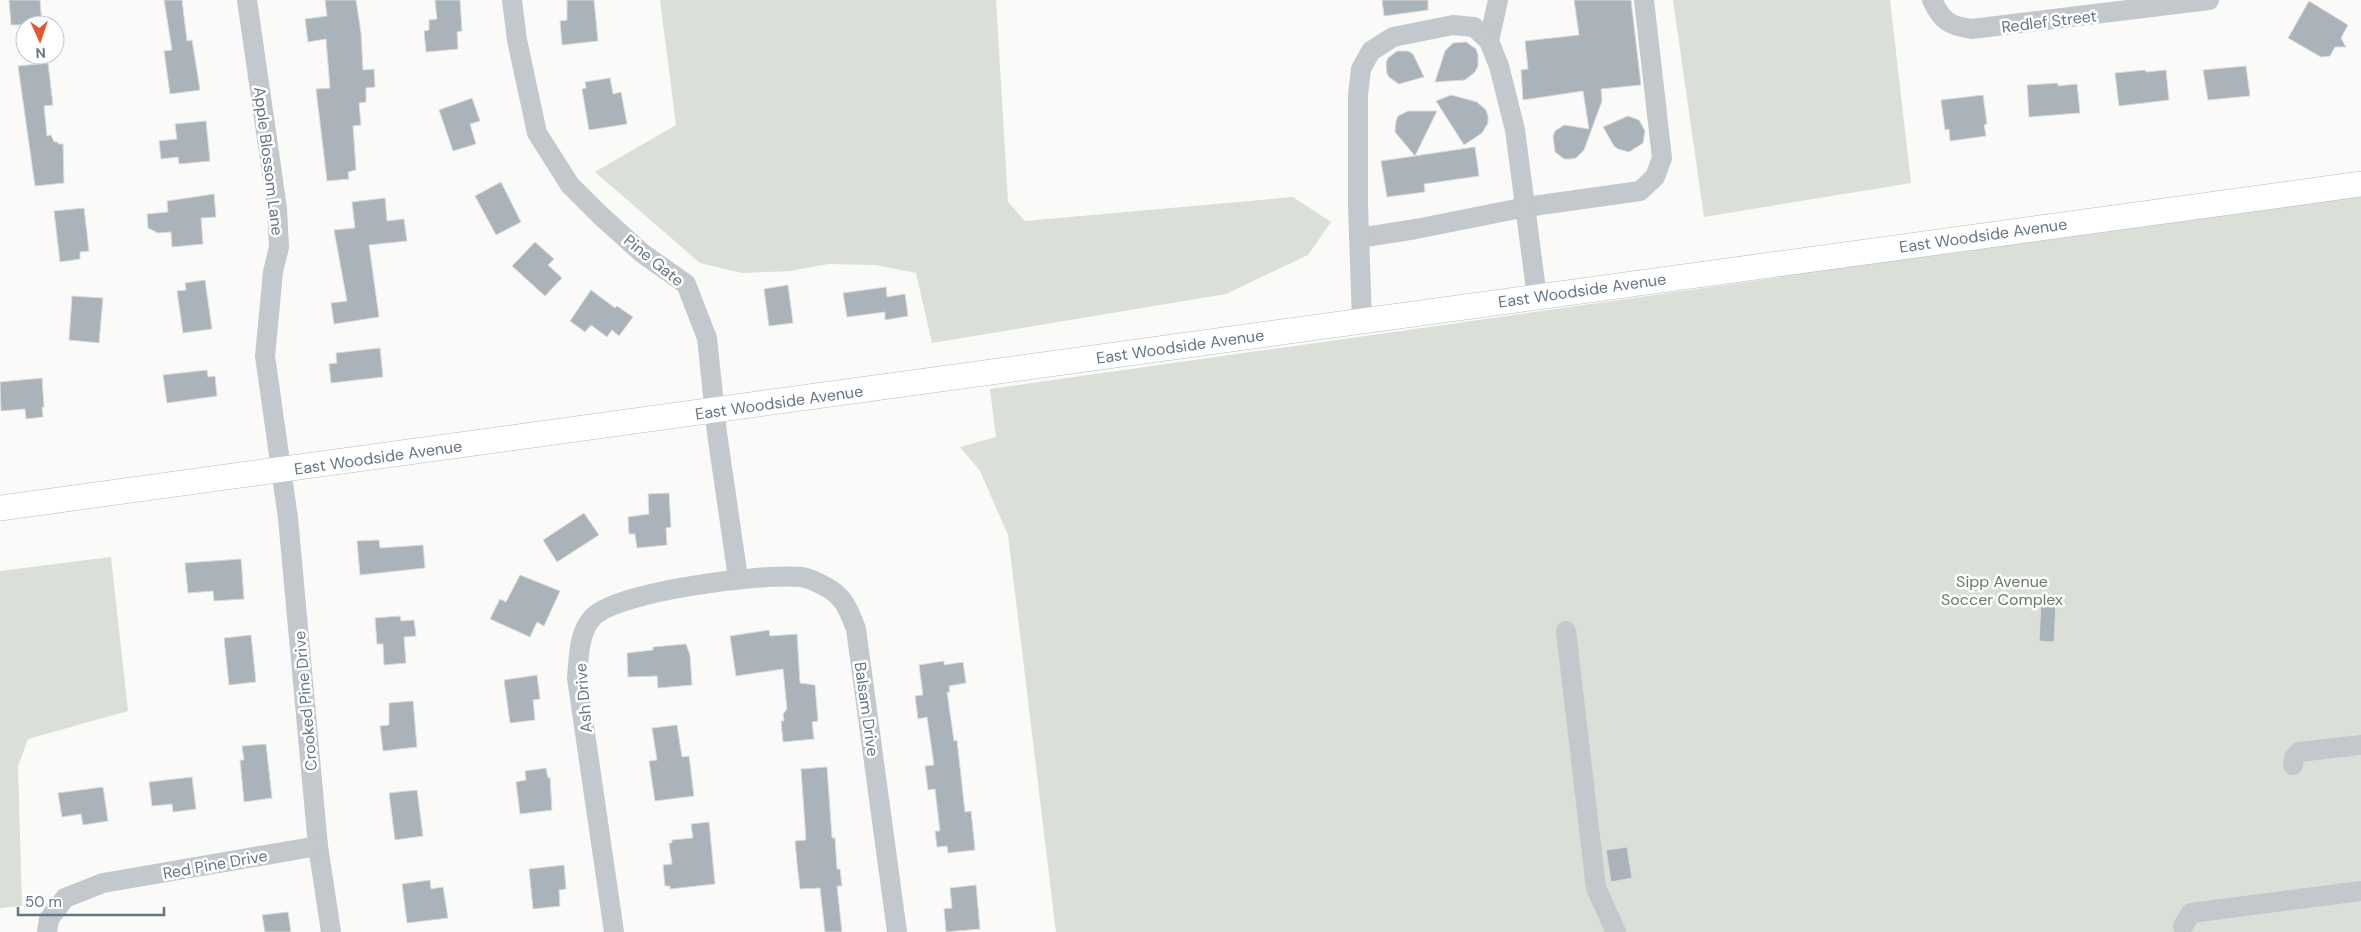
<svg xmlns="http://www.w3.org/2000/svg" width="2361" height="932" viewBox="0 0 2361 932" font-family="'DM Sans',sans-serif">
	<style>
		.green { fill: #dadfd7 }
		.building { fill: #aab3b9; stroke: #dcdcda }
		.lines { fill: none; stroke-linecap: round; stroke-linejoin: round }
		.major-casing { stroke: #b5babe; stroke-width: 26 }
		.minor { stroke: #c3c8cc; stroke-width: 20 }
		.major { stroke: #fff; stroke-width: 25 }
		.labels { text-anchor: middle; stroke-width: 5; stroke-linejoin: round; paint-order: stroke }
		.street-label { font-size: 16px; fill: #657683; stroke: #fff }
		.park-label { font-size: 16px; fill: #687a64; stroke: #fff }
	</style>
	<rect width="100%" height="100%" fill="#fafaf8"/>
	<!-- green -->
	<g class="green">
		<path d="M660,0h336l12,202 17,19 268,-24 38,25 -23,33 -82,39 -294,49 -16,-70 -40,-8 -48,-1 -38,7 -48,2 -42,-10 -105,-91 81,-47z"/>
		<path d="M1673,0h217l21,183 -207,34z"/>
		<path d="M2361,195v737h-1305l-48,-397 -28,-64 -20,-24 36,-10 -6,-48z"/>
		<path d="M111,557l17,154 -100,28 -10,27 4,140 -22,2v-337z"/>
	</g>
	<!-- building -->
	<g class="building">
		<path d="M9,0h31l2,25h-31z"/>
		<path d="M164,0h18l5,41 5,-1 8,50 -30,4 -6,-43 8,-1z"/>
		<path d="M325,0h31l5,33 2,37 11,-1 1,18 -9,1v14l-7,1 2,22 -8,1 3,44 -8,2 1,7 -22,2 -11,-92 14,-1 -4,-49 -18,3 -3,-23 22,-3z"/>
		<path d="M435,0h25l2,31 -5,1 1,17 -32,3 -2,-21 5,-1v-10l8,-1z"/>
		<path d="M567,0h27l4,41 -36,4 -2,-24 7,-1z"/>
		<path d="M1382,0h46v10l-44,6z"/>
		<path d="M1574,0h57l10,85 -40,4 1,12 -18,49 -8,8 -6,1h-6l-9,-7 -2,-16 2,-5 9,-6 25,4 -6,-38 -60,9 -2,-30 7,-1 -3,-28 54,-6z"/>
		<path d="M2309,1l39,24 -7,13 5,9h-11l-5,9 -9,1 -33,-19z"/>
		<path d="M1466,42l10,7 2,6v11l-3,6 -10,8 -30,2 10,-31 8,-8z"/>
		<path d="M1397,51h11l5,3 11,23 -25,7 -9,-6 -3,-4 -1,-11 2,-5z"/>
		<path d="M48,63l5,42 -9,1 3,30 4,-1 3,7h4v2h5l1,39 -29,3 -17,-120z"/>
		<path d="M2246,66l4,30 -42,4 -5,-30z"/>
		<path d="M2145,70l1,2 20,-2 3,30 -50,6 -4,-33z"/>
		<path d="M610,78l3,16 8,-2 6,32 -38,6 -7,-41 4,-1 -1,-6z"/>
		<path d="M2058,83v3l19,-2 3,29 -51,4 -2,-32z"/>
		<path d="M1451,95l26,7 9,8 2,6v7l-6,10 -18,12 -28,-44z"/>
		<path d="M1983,95l4,29 -3,1 2,11 -36,5 -1,-12 -4,1 -4,-30z"/>
		<path d="M472,98l8,23 -10,3 6,20 -23,7 -14,-41z"/>
		<path d="M1408,111h29l-22,45 -20,-24 1,-11 2,-5z"/>
		<path d="M1628,116l11,4 6,11 -2,12 -14,9 -11,-3 -4,-3 -11,-19z"/>
		<path d="M206,121l4,40 -31,3 -1,-7 -17,2 -2,-18 18,-2 -2,-15z"/>
		<path d="M1475,147l4,29 -55,8 1,8 -38,5 -6,-36z"/>
		<path d="M501,182l20,40 -25,13 -21,-39z"/>
		<path d="M214,194l2,23 -15,1 2,26 -31,3 -1,-15 -13,1 -10,-5 -1,-14 21,-2 -1,-11z"/>
		<path d="M385,198l2,23 17,-2 3,22 -38,4 10,72 -45,7 -3,-21 16,-2 -13,-71 21,-2 -3,-26z"/>
		<path d="M84,208l5,43 -9,1v7l-20,3 -6,-51z"/>
		<path d="M535,242l19,17 -6,6 14,13 -17,18 -33,-30z"/>
		<path d="M205,280l7,49 -29,4 -6,-42 9,-1 -1,-7z"/>
		<path d="M788,285l5,38 -24,3 -5,-37z"/>
		<path d="M886,287l1,10 18,-3 3,22 -23,4v-8l-38,5 -4,-24z"/>
		<path d="M591,290l24,18 2,-2 16,11 -14,19 -7,-6 -5,7 -16,-12 -6,7 -15,-11z"/>
		<path d="M72,296l31,2 -4,45 -30,-3z"/>
		<path d="M380,348l3,29 -52,6 -2,-19 8,-1 -1,-10z"/>
		<path d="M207,370l1,7 7,-1 2,20 -50,7 -4,-28z"/>
		<path d="M42,378l2,29h-2l1,10 -17,2 -1,-10 -24,2 -1,-29z"/>
		<path d="M669,493l2,34 -5,1 1,17 -30,3 -2,-14h-6l-1,-17 21,-3 -1,-20z"/>
		<path d="M584,513l15,22 -42,27 -14,-22z"/>
		<path d="M379,540l1,8 43,-3 2,23 -65,7 -3,-34z"/>
		<path d="M241,559l3,40 -30,2 -1,-10 -25,2 -3,-30z"/>
		<path d="M520,575l40,16 -16,35 -7,-4 -7,15 -40,-18 10,-20 6,3z"/>
		<path d="M2041,603h15l-2,39 -15,-1z"/>
		<path d="M400,616l1,5 13,-1 2,16 -12,1 2,26 -22,2 -1,-21h-6l-2,-26z"/>
		<path d="M769,630l1,6 27,-2 3,49 15,2 3,36 -6,1 2,17 -31,3 -2,-21h3l-1,-7 4,-5 -4,-40 -47,7 -6,-40z"/>
		<path d="M251,635l5,47 -27,3 -5,-47z"/>
		<path d="M686,644l4,11 2,30 -34,3 -1,-12 -29,1 -1,-24 26,-3v-3z"/>
		<path d="M944,661v4l19,-3 3,21 -17,3 1,6h-3l7,49 3,-1 8,72 6,-1 4,39 -27,3 -1,-7 -10,1 -2,-16h5l-5,-42 -7,1 -3,-24 9,-1 -7,-48 -9,2 -3,-23 8,-1 -4,-30z"/>
		<path d="M537,675l3,24 -7,1 2,20 -25,3 -6,-43z"/>
		<path d="M413,701l4,46 -34,4 -3,-25 9,-1v-22z"/>
		<path d="M677,725l5,32 7,-1 5,40 -39,5 -6,-40 8,-1 -5,-32z"/>
		<path d="M266,744l6,54 -28,4 -4,-42h4l-2,-14z"/>
		<path d="M827,767l5,71h3l2,31h3l2,17h-5l5,46h-17l-5,-44 -20,1 -3,-26 -2,-22 11,-1 -5,-71z"/>
		<path d="M546,768l2,10 2,-1 2,33 -32,4 -4,-32 10,-2 -1,-9z"/>
		<path d="M192,777l4,32 -23,3 -1,-8 -20,2 -3,-24z"/>
		<path d="M103,787l5,34 -25,4 -2,-11 -19,3 -4,-24z"/>
		<path d="M417,790l6,46 -28,4 -6,-47z"/>
		<path d="M709,822l6,62 -45,5v-3h-5l-2,-21 9,-1 -3,-21h3v-3l21,-2 -2,-14z"/>
		<path d="M1627,847l5,31 -21,4 -5,-32z"/>
		<path d="M564,865l2,24 -7,1 1,16 -27,3 -4,-40z"/>
		<path d="M430,880l1,9 12,-2 5,31 -41,5 -5,-39z"/>
		<path d="M976,885l4,44 -34,3 -2,-23 8,-1 -2,-20z"/>
		<path d="M288,912l3,20h-26l-3,-17z"/>
	</g>
	<g class="lines">
		<!-- major casing -->
		<g class="major-casing">
			<path id="major" d="M0,508l2361,-324"/>
		</g>
		<!-- minor -->
		<g class="minor">
			<path d="M247,0l30,208 2,39 -6,25 -8,84 23,162 30,328 13,86"/>
			<path d="M512,0l5,40 20,93 33,52 30,30 42,38 44,31 21,54 10,95 21,145"/>
			<path d="M1932,0c10,21 17,26 40,29l237,-29"/>
			<path d="M1489,41l9,-41"/>
			<path d="M1359,238l57,-9 110,-22 114,-16 15,-14 7,-19 -18,-158"/>
			<path d="M1362,321l-4,-116v-110l3,-26 10,-18 22,-14 60,-12 21,2 15,14 10,25 16,64 22,167"/>
			<path d="M1566,631l30,257 20,44"/>
			<path d="M2293,765l1,-7 5,-6 62,-7"/>
			<path d="M2183,926l8,-13 170,-22"/>
			<path d="M47,932l2,-13 16,-21 38,-15 215,-37"/>
			<path d="M614,932l-37,-254c2,-20 1,-45 16,-61 25,-26 171,-44 208,-40 7,1 18,6 25,10 18,9 23,24 30,42l41,303"/>
		</g>
		<!-- major -->
		<use href="#major" class="major"/>
	</g>
	<g class="labels">
		<!-- street labels -->
		<g class="street-label">
			<text transform="translate(2049 21) rotate(-7)" y="6">Redlef Street</text>
			<text transform="translate(269 161) rotate(83)" y="6">Apple Blossom Lane</text>
			<text transform="translate(1983 235) rotate(-8)" y="6">East Woodside Avenue</text>
			<text transform="translate(654 260) rotate(39)" y="6">Pine Gate</text>
			<text transform="translate(1582 290) rotate(-8)" y="6">East Woodside Avenue</text>
			<text transform="translate(1180 346) rotate(-8)" y="6">East Woodside Avenue</text>
			<text transform="translate(779 402) rotate(-8)" y="6">East Woodside Avenue</text>
			<text transform="translate(378 457) rotate(-8)" y="6">East Woodside Avenue</text>
			<text transform="translate(583 698) rotate(-95)" y="6">Ash Drive</text>
			<text transform="translate(305 701) rotate(-95)" y="6">Crooked Pine Drive</text>
			<text transform="translate(867 709) rotate(82)" y="6">Balsam Drive</text>
			<text transform="translate(215 864) rotate(-10)" y="6">Red Pine Drive</text>
		</g>
		<!-- park labels -->
		<g class="park-label">
			<text x="2002" y="587">Sipp Avenue<tspan x="2002" dy="18">Soccer Complex</tspan></text>
		</g>
	</g>
	<!-- north arrow -->
	<g transform="translate(40 40) rotate(177)"><circle r="24" fill="#ffffff" stroke="#c1c8cd"/>
	<path d="M0-4L9 19L0 12L-9 19Z" fill="#e4572e"/>
	<text y="-8" font-size="14" font-weight="bold" text-anchor="middle" fill="#657683">N</text>
	</g>
	<!-- scale -->
	<path d="M18 907v8h146v-8" fill="none" stroke="#657683" stroke-width="2.5"/>
	<text x="25" y="907" font-size="15" fill="#657683" stroke="#ffffff" stroke-width="4" paint-order="stroke">50 m</text>
</svg>
